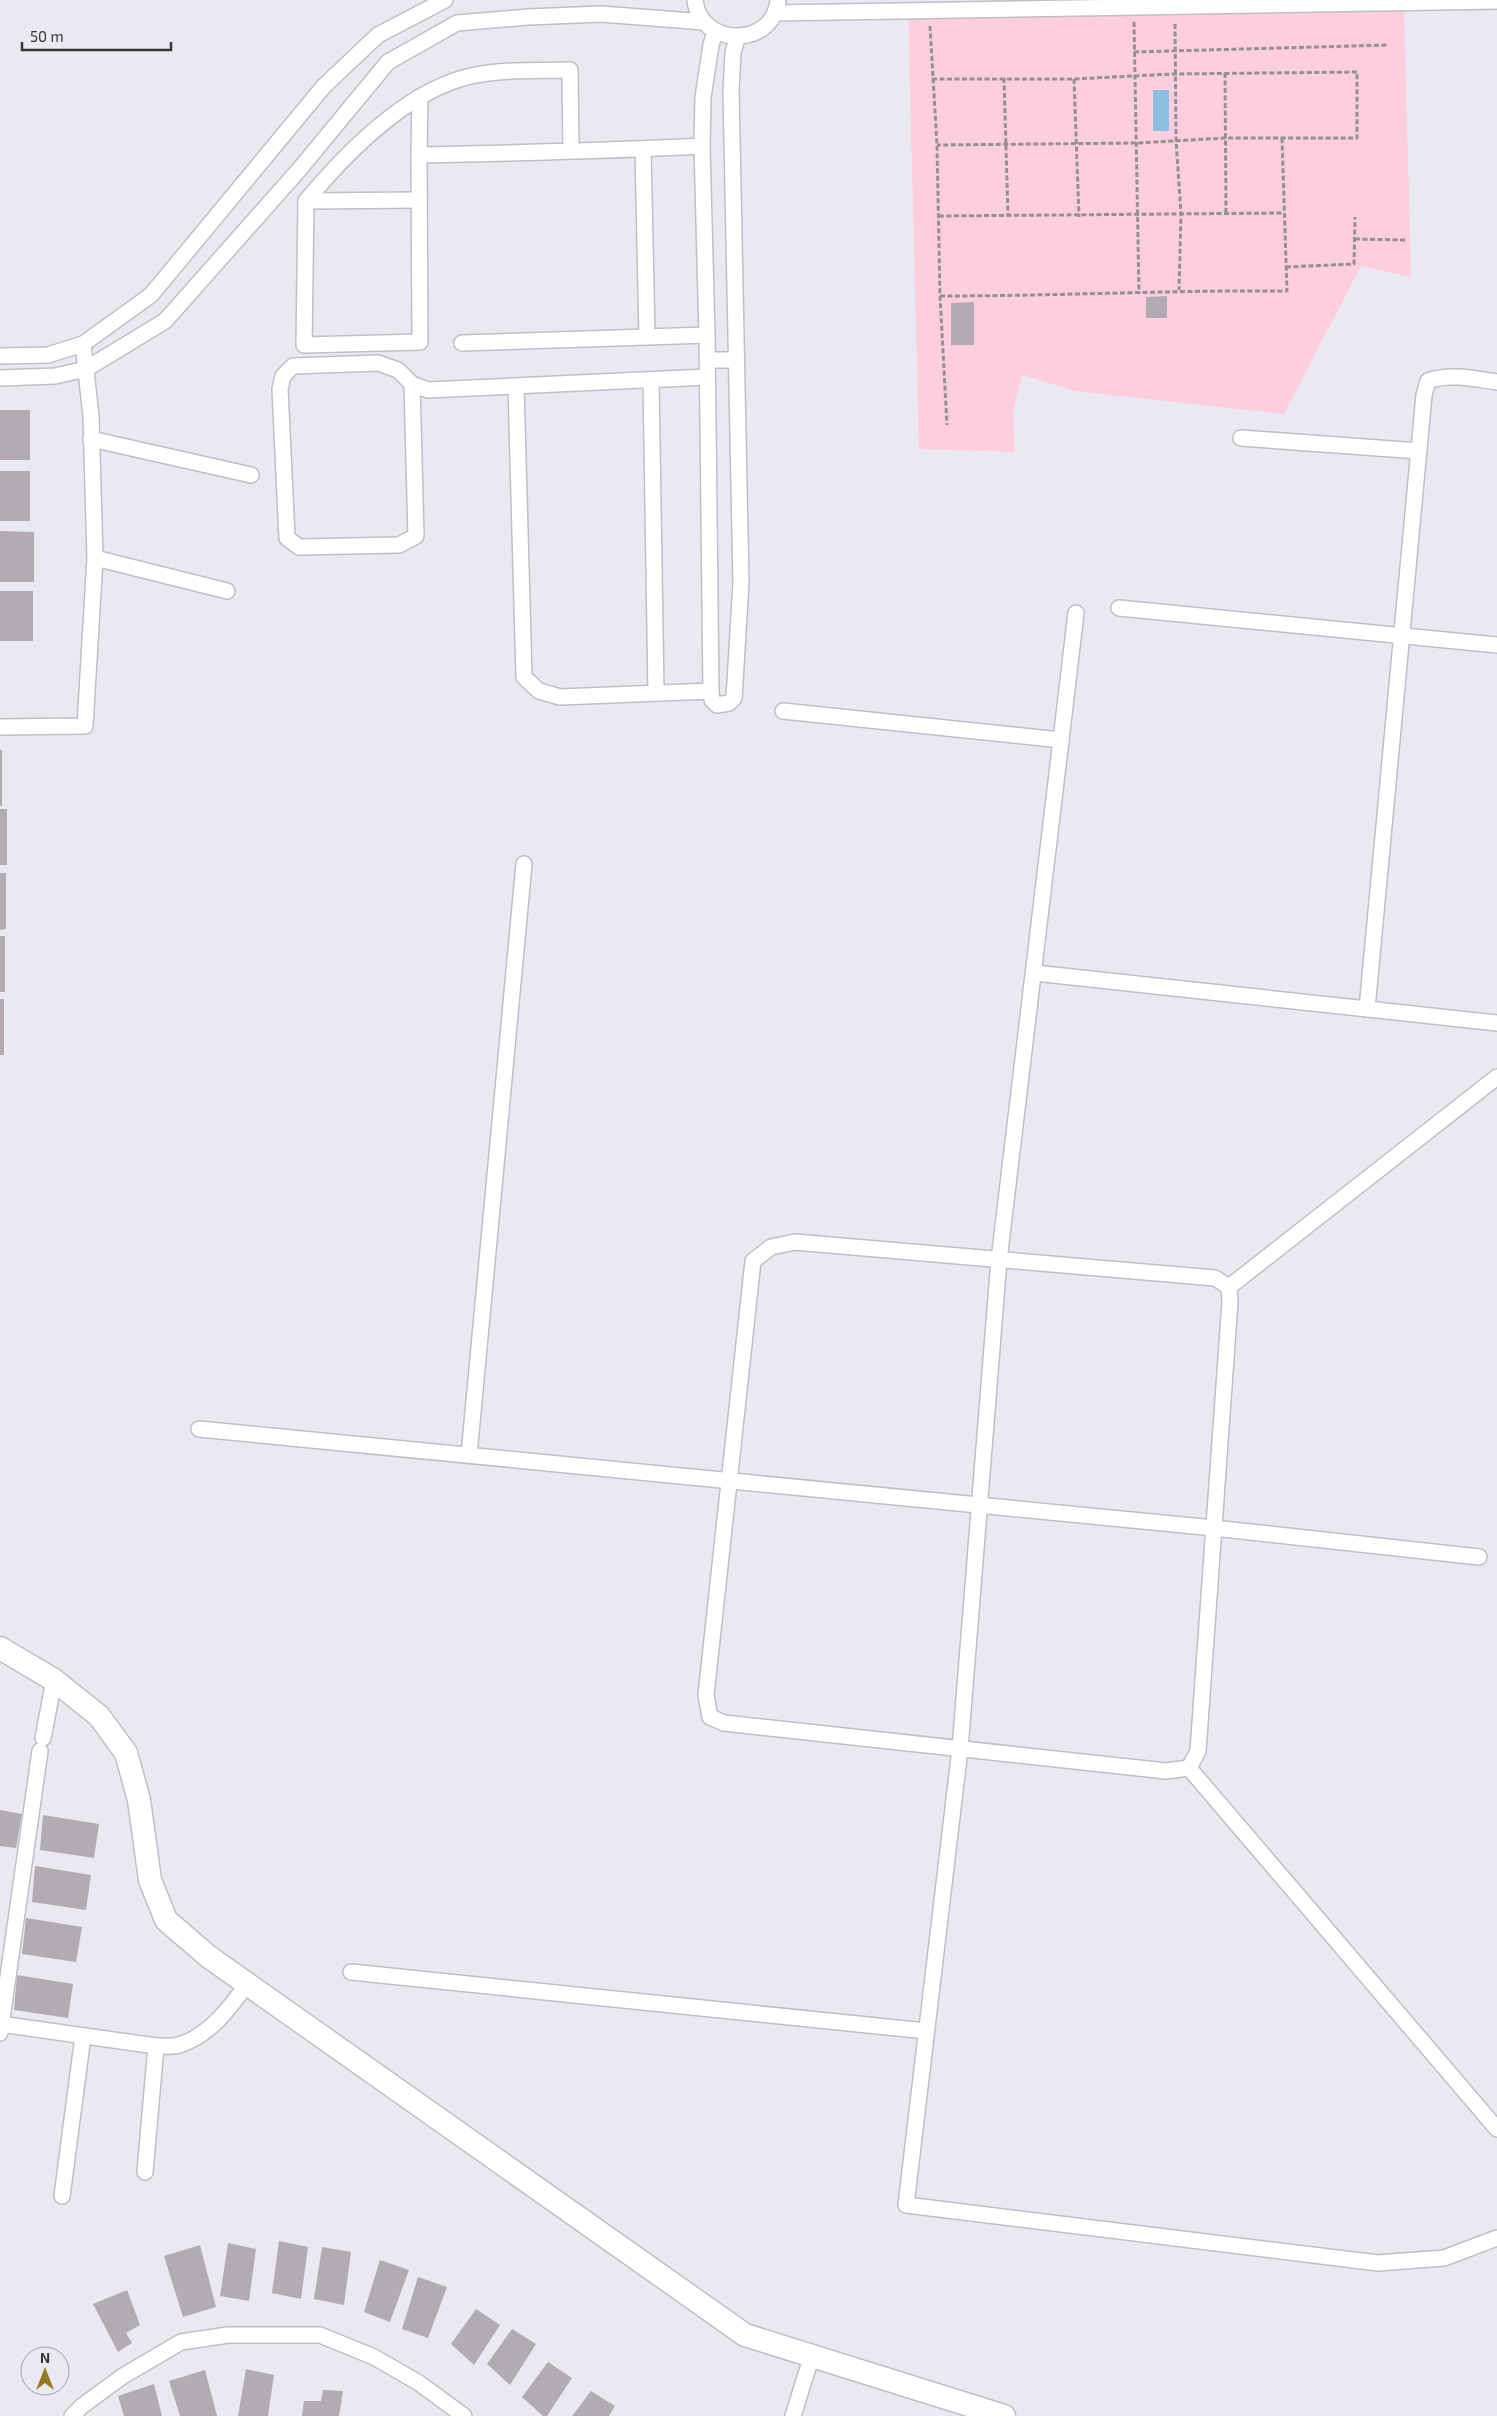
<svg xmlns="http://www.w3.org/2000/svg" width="1497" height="2416" viewBox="0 0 1497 2416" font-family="'Exo 2',sans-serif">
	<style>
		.green { fill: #fdcedd }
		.water { fill: #8ac0df }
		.building { fill: #b2abb1 }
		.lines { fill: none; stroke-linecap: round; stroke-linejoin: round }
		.street-casing { stroke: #c0bec6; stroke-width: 18 }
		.secondary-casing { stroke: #c0bec6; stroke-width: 25 }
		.path { stroke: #929196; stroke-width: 3; stroke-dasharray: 5 2.5; stroke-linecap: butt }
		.street { stroke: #fff; stroke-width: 15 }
		.secondary { stroke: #fff; stroke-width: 22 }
	</style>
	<rect width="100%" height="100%" fill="#eae9f1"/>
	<!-- green -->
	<path class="green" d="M1404,6l7,271 -50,-11 -77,148 -209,-23 -53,-16 -9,37 2,40 -96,-3 -11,-442z"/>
	<!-- water -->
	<rect class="water" x="1153" y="90" width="16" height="41"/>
	<!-- building -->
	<g class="building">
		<path d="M1167,296v22h-21v-21z"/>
		<path d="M974,302v43h-23v-42z"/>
		<rect x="0" y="410" width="30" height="50"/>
		<rect x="0" y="471" width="30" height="50"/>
		<path d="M0,531l34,1v50h-34z"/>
		<rect x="0" y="591" width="33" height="50"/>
		<rect x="0" y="750" width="2" height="56"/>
		<rect x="0" y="809" width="7" height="56"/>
		<path d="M0,873h6v56l-6,1z"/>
		<rect x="0" y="936" width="5" height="56"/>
		<rect x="0" y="999" width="4" height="56"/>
		<path d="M0,1810l22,4 -6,34 -16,-2z"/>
		<path d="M43,1815l56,9 -5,34 -54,-8z"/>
		<path d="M35,1866l56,9 -5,35 -54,-8z"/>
		<path d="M26,1918l56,9 -6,35 -54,-8z"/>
		<path d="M17,1975l56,9 -5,34 -54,-8z"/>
		<path d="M279,2241l29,6 -7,52 -29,-6z"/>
		<path d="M228,2243l28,6 -7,52 -29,-5z"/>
		<path d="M200,2245l16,62 -33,10 -19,-61z"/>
		<path d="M322,2247l29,5 -7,53 -30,-6z"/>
		<path d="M380,2260l29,10 -19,52 -26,-10z"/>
		<path d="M418,2277l29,10 -19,51 -26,-9z"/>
		<path d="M127,2290l13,35 -14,8 6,10 -14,9 -25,-48z"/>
		<path d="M476,2309l24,16 -26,40 -23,-21z"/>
		<path d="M512,2329l24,15 -26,41 -23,-21z"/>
		<path d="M548,2362l24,16 -25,38h-4l-21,-19z"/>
		<path d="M246,2369l28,6 -6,41h-30z"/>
		<path d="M205,2370l12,46h-37l-11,-35z"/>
		<path d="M154,2384l8,32h-38l-6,-20z"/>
		<path d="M323,2390l20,1 -4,25h-37l2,-15h17z"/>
		<path d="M591,2391l24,15 -6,10h-37z"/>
	</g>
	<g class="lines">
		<!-- street casing -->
		<g class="street-casing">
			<g id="street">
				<path d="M695,0c5,48 79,48 83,0"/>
				<path d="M775,13l722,-12"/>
				<path d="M715,32l-4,13 -8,52 -1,49 5,189 4,356 1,9 5,5 12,-2 5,-5 7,-115 -10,-493 2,-37 4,-15"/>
				<path d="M643,149l4,188"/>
				<path d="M571,151l-1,-81c-33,1 -67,-1 -99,6 -63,14 -125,77 -165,125l-2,144 116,-3 -1,-187c95,-2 189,-4 283,-9"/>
				<path d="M419,155l1,-58"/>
				<path d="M306,201l113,-1"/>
				<path d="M462,343l245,-8"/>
				<path d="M0,356l48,-1 35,-11 68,-49 173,-209 54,-51 67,-35"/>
				<path d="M707,360h30"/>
				<path d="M0,378l55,-2 31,-7 79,-48 133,-150 90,-109 69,-39 71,-6 73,-3 103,8"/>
				<path d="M651,380l5,313"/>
				<path d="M412,384l4,152 -17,9 -100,2 -12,-9 -7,-149 3,-13 10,-10 85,-3 20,7 14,14 16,6 279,-13"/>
				<path d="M516,386l8,291 15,14 21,6 151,-6"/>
				<path d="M1241,438l178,13"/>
				<path d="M91,439l160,36"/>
				<path d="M95,558l132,33"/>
				<path d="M1119,608l378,37"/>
				<path d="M783,711l278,29 -62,520 -39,489 -54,456 472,58 66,-5 53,-20"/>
				<path d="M0,727l85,-1 10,-168 -4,-142 -8,-72"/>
				<path d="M1061,740l15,-127"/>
				<path d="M1035,973l462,50"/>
				<path d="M1367,1009l57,-614 4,-14c21,-8 47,-2 69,1"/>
				<path d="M1497,1077l-268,210 -14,-9 -420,-36 -24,5 -18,14 -47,434 4,22 14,6 442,48 23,-3 308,361"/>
				<path d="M199,1429l1015,99 265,29"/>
				<path d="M469,1455l55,-591"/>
				<path d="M43,1738l11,-58"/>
				<path d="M1189,1768l9,-17 32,-449 -1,-15"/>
				<path d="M351,1972l575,59"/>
				<path d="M0,2024l156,22c7,0 16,1 23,-1 30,-9 51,-37 68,-61"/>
				<path d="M0,2033l40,-282"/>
				<path d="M145,2172l11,-126"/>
				<path d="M62,2196l21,-160"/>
				<path d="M72,2416l10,-10 41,-30 58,-34 47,-7h92l54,22 45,26 45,33"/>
				<path d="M793,2416l19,-61"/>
			</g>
		</g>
		<!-- secondary casing -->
		<g class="secondary-casing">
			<path id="secondary" d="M0,1648l54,32 45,36 27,37 13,47 11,80 16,40 43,37 536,378 259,81"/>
		</g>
		<!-- path -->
		<g class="path">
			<path d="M1134,22l5,272"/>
			<path d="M1175,24l1,116 5,74 -2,76"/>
			<path d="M930,26l7,119 3,151 7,129"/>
			<path d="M1134,52l254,-7"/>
			<path d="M1225,73l1,140"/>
			<path d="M1004,78l4,138"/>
			<path d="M932,79h142l100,-5 183,-2v66h-132l-87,5 -201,2"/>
			<path d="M1074,79l5,138"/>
			<path d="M939,216l344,-3"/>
			<path d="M1355,239l50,1"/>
			<path d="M1286,267l68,-3 1,-47"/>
			<path d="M940,296c115,0 231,-6 347,-5l-5,-153"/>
		</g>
		<!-- street -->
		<use href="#street" class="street"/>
		<!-- secondary -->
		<use href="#secondary" class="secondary"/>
	</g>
	<!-- north arrow -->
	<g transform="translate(45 2371)"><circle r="24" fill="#eae9f1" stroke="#a2a1a7"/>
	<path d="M0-4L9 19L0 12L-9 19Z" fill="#957820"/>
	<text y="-8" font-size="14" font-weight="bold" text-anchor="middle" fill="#373639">N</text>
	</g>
	<!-- scale -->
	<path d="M22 42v8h149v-8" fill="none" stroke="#373639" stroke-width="2.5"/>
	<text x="30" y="42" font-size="15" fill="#373639" stroke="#eae9f1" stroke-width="4" paint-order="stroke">50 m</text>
</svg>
